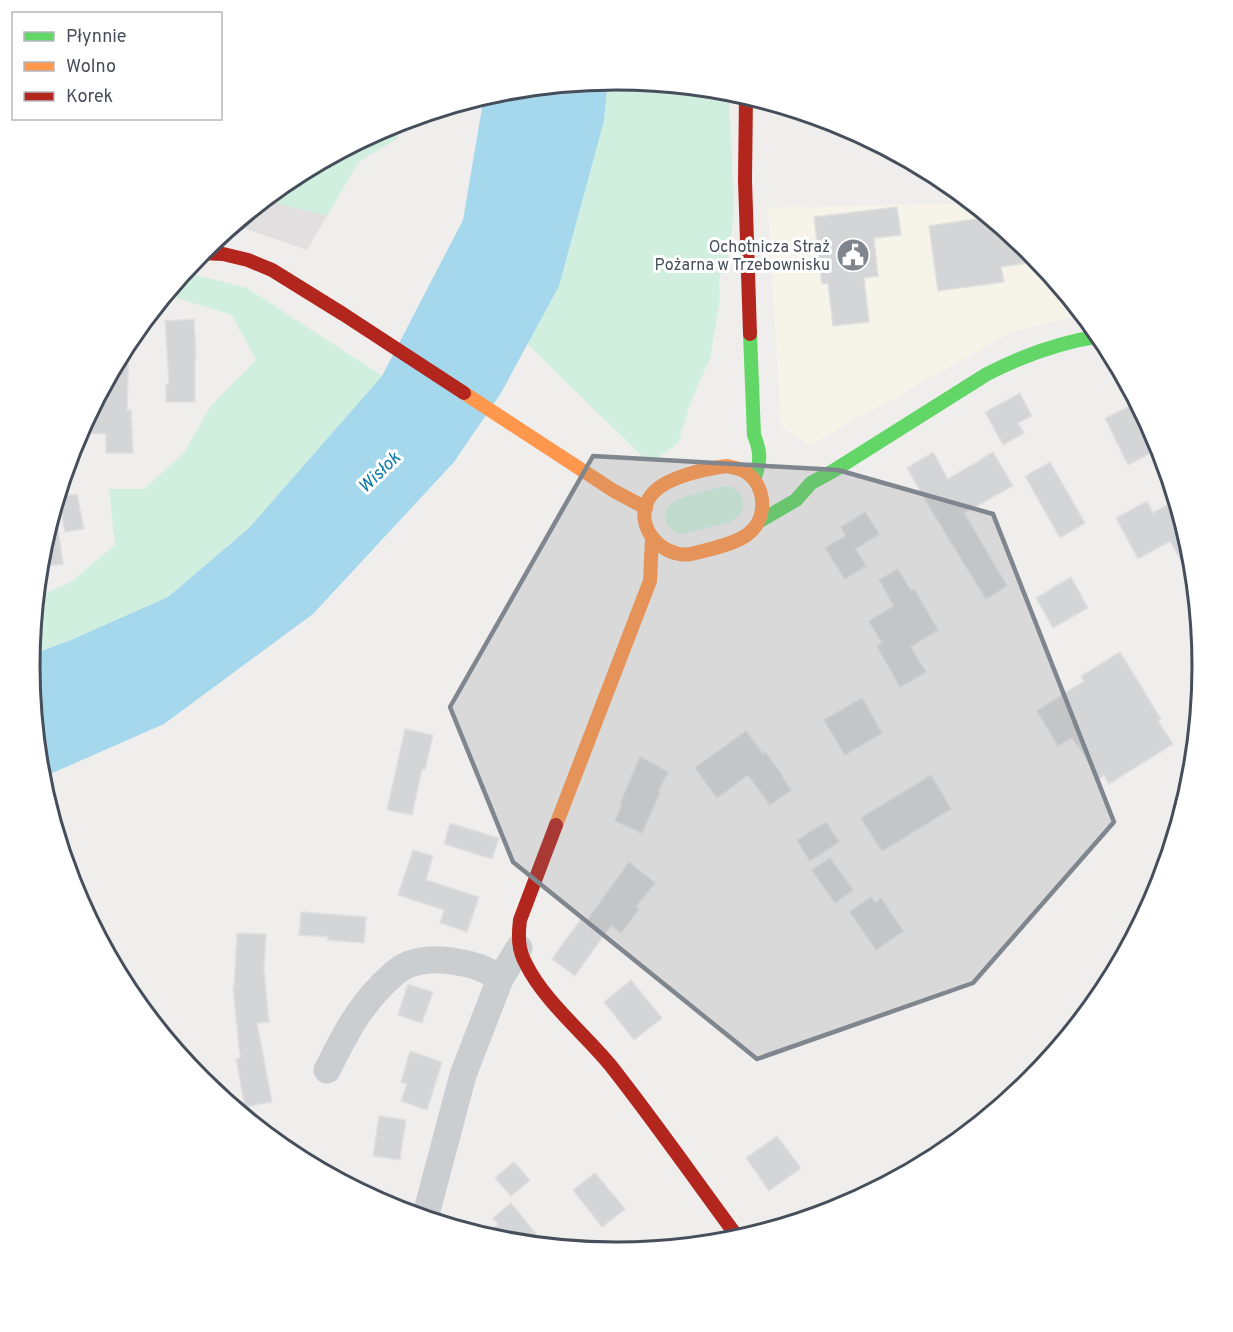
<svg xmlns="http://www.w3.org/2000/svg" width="1233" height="1332" viewBox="0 0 1233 1332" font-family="Overpass,sans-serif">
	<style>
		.commercial { fill: #f6f3e8 }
		.education { fill: #e1dfdf }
		.green { fill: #d1efdf }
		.water { fill: #a5d8ed }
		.building { fill: #d4d5d6; stroke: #e0e0e0; stroke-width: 1.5 }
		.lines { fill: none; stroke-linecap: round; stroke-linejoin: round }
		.street { stroke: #cbced1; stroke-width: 27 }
		.fast { stroke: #63d668; stroke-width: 14 }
		.slow { stroke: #ff974d; stroke-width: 14 }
		.jam { stroke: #b3261e; stroke-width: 14 }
		.marked { fill: #80868d; fill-opacity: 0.2; stroke: #80868d; stroke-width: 4.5; stroke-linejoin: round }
		.labels { text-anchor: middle; stroke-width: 6; stroke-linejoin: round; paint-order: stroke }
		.poi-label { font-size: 16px; fill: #454e5a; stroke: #fff; text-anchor: end }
		.water-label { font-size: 18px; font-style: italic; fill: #0a78a8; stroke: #fff }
		.rim { fill: none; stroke: #454e5a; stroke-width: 3 }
	</style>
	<rect width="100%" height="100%" fill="#efeeed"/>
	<!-- commercial -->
	<path class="commercial" d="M973,203l58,49 52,62 -71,18 -202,113 -29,-18 -13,-219z"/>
	<!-- education -->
	<path class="education" d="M398,122v16l-40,24 -51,88 -73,-25 57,-47 101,-54z"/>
	<!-- green -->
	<g class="green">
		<path d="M608,80h9l113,11 -1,7 5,110 -4,41 -11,31 1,17 -10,61 -20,46 -12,40 -27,18 -8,-5 -116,-113 32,-58 45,-165z"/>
		<path d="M398,122v16l-40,24 -31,54 -63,-16 27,-22 101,-54z"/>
		<path d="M184,272l63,16 135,88 -133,152 -81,69 -97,43 -40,15 6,-58 34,-15 44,-37 -6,-56h35l40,-36 26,-46 46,-47 -24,-45 -58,-18h-10z"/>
		<path d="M725,486c6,0 9,2 13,6 11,12 4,23 -8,30l-47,12c-8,-1 -15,-4 -17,-13 -2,-6 0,-13 5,-18 9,-7 41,-13 54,-17z"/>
	</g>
	<!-- water -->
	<path class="water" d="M608,80l-4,41 -45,165 -58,107 -47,69 -141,152 -149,110 -123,54 -11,-112 1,-11 40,-15 97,-43 81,-69 133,-152 81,-156 21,-124 18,-5z"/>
	<!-- building -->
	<g class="building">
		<path d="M897,207l4,28 -27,3 4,38 -14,2 5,44 -36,4 -5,-43 -6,1 -8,-67z"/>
		<path d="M989,217l42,35 8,9 -38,6 3,15 -66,9 -9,-65z"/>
		<path d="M194,319l2,38h-1v45h-29v-18h3l-4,-63z"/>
		<path d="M129,340l-2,70h4l2,43h-27v-19l-27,-1z"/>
		<path d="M1020,393l12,23 -14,7 6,10 -21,12 -18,-33z"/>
		<path d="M1132,405l23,46 -27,14 -23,-47z"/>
		<path d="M933,452l15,27 45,-27 20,34 -49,27 43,73 -21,13 -53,-86 -26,-45z"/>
		<path d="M1050,462l35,61 -25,15 -35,-62z"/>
		<path d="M77,494l7,35 -19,3 -7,-35z"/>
		<path d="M1176,500l16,52 2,25 -3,2 -21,-38 -32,18 -22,-41 31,-17 6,12z"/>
		<path d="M55,507l8,57 -23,3 1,-16z"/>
		<path d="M865,512l14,22 -24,15 11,17 -21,13 -20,-31 21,-12 -5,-9z"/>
		<path d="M898,569l13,22 3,-2 24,41 -28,17 16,25 -26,15 -23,-41 5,-3 -13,-22 25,-15 -15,-26z"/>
		<path d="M1071,577l17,31 -35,20 -17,-30z"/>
		<path d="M1120,652l41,67 -3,2 15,23 -64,40 -5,-9 -5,4 -21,-34h-1l-5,-7 -14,8 -21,-35 47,-30 -3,-5z"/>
		<path d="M862,698l20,35 -37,22 -21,-35z"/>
		<path d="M405,729l28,6 -8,35 -3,-1 -10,46 -25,-5z"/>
		<path d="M746,731l17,23 2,-2 17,23h-1l10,15 -21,15 -22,-30 -31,23 -22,-30z"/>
		<path d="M640,757l28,15 -10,19 2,1 -18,41 -27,-12 7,-16 -2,-1z"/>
		<path d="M931,775l20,34 -69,42 -21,-33z"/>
		<path d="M826,822l13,20 -29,19 -13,-21z"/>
		<path d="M450,823l49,15 -7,21 -48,-15z"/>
		<path d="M413,850l20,6 -7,24 53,17 -12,35 -27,-9 4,-13 -46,-15z"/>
		<path d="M830,858l23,32 -18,13 -23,-33z"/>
		<path d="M629,862l26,21 -19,23 3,3 -18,24 -10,-8 -36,51 -23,-17 29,-40 5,3z"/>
		<path d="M871,897l4,6 6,-5 22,33 -27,19 -26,-38z"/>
		<path d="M301,912l65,5 -2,26 -37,-3 1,-3 -29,-2z"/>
		<path d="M237,933l29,1 -2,35 5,53 -12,1 15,79 -27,5 -9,-48 4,-1 -7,-71h1z"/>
		<path d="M631,980l31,38 -28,22 -30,-38z"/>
		<path d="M408,984l25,8 -11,31 -24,-8z"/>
		<path d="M410,1051l32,11 -15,48 -26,-9 6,-17 -6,-2z"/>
		<path d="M379,1116l27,4 -6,40 -27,-4z"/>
		<path d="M777,1136l24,32 -32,23 -23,-33z"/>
		<path d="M514,1162l16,18 -19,16 -16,-18z"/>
		<path d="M595,1173l30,36 -23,18 -29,-37z"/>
		<path d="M511,1203l26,32 -11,9 -24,-3 -18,-5 14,-12 -5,-6z"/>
	</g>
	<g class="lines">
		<!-- street -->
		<g class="street">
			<path d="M327,1070c17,-33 29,-59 55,-85 6,-6 14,-14 21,-18 16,-8 37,-9 54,-5 18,3 28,6 43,17"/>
			<path d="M425,1218l38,-143 37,-96 19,-31"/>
		</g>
		<!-- fast -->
		<g class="fast">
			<path d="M750,334l4,101c7,18 7,26 0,44"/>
			<path d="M760,521l36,-21 15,-17 22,-12 154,-97c37,-19 73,-32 114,-38"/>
		</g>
		<!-- slow -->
		<g class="slow">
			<path d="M464,393l150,98 32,17"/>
			<path d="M726,466c6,1 12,2 18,5 22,13 25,47 4,63 -12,10 -41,16 -57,20 -32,5 -62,-34 -38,-61 14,-16 52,-24 73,-27z"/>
			<path d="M556,825l94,-244 2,-43"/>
		</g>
		<!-- jam -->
		<g class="jam">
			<path d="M746,95l-1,85 5,154"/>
			<path d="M201,253l22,1 25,6 24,10 71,44 121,79"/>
			<path d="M556,825l-36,95c-2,16 -2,30 6,44 18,37 59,70 85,102 44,56 85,115 128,173"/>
		</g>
	</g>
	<!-- marked area -->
	<path class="marked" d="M593,456l245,14 155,44 121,308 -141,161 -216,76 -244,-197 -63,-155z"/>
	<!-- icons -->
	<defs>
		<g id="civic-disc" transform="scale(1.725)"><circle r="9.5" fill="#80868d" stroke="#fff"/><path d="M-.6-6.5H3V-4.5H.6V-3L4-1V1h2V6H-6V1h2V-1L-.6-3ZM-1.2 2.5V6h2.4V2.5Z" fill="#fff"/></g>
	</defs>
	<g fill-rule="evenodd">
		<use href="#civic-disc" x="853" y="255"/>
	</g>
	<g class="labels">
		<!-- poi labels -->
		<g class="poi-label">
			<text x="830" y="252">Ochotnicza Straż<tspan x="830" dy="18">Pożarna w Trzebownisku</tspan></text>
		</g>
		<!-- water labels -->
		<g class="water-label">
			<text transform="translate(379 472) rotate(-44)" y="6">Wisłok</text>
		</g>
	</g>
	<!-- crop -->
	<path d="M0 0H1233V1332H0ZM40 666a576 576 0 1 1 1152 0a576 576 0 1 1-1152 0Z" fill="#fff" fill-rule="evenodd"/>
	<path class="rim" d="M40 666a576 576 0 1 1 1152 0a576 576 0 1 1-1152 0Z"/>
	<!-- legend -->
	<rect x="12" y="12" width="210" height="108" fill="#ffffff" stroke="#b5b8bd" stroke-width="1.5"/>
	<rect x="24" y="32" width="30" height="9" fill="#63d668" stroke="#b5b8bd" stroke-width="1.5"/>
	<text x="66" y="42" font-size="18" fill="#454e5a">Płynnie</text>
	<rect x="24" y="62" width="30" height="9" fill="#ff974d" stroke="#b5b8bd" stroke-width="1.5"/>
	<text x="66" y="72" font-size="18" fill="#454e5a">Wolno</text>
	<rect x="24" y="92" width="30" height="9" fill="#b3261e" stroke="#b5b8bd" stroke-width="1.5"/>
	<text x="66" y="102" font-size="18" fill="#454e5a">Korek</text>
</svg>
